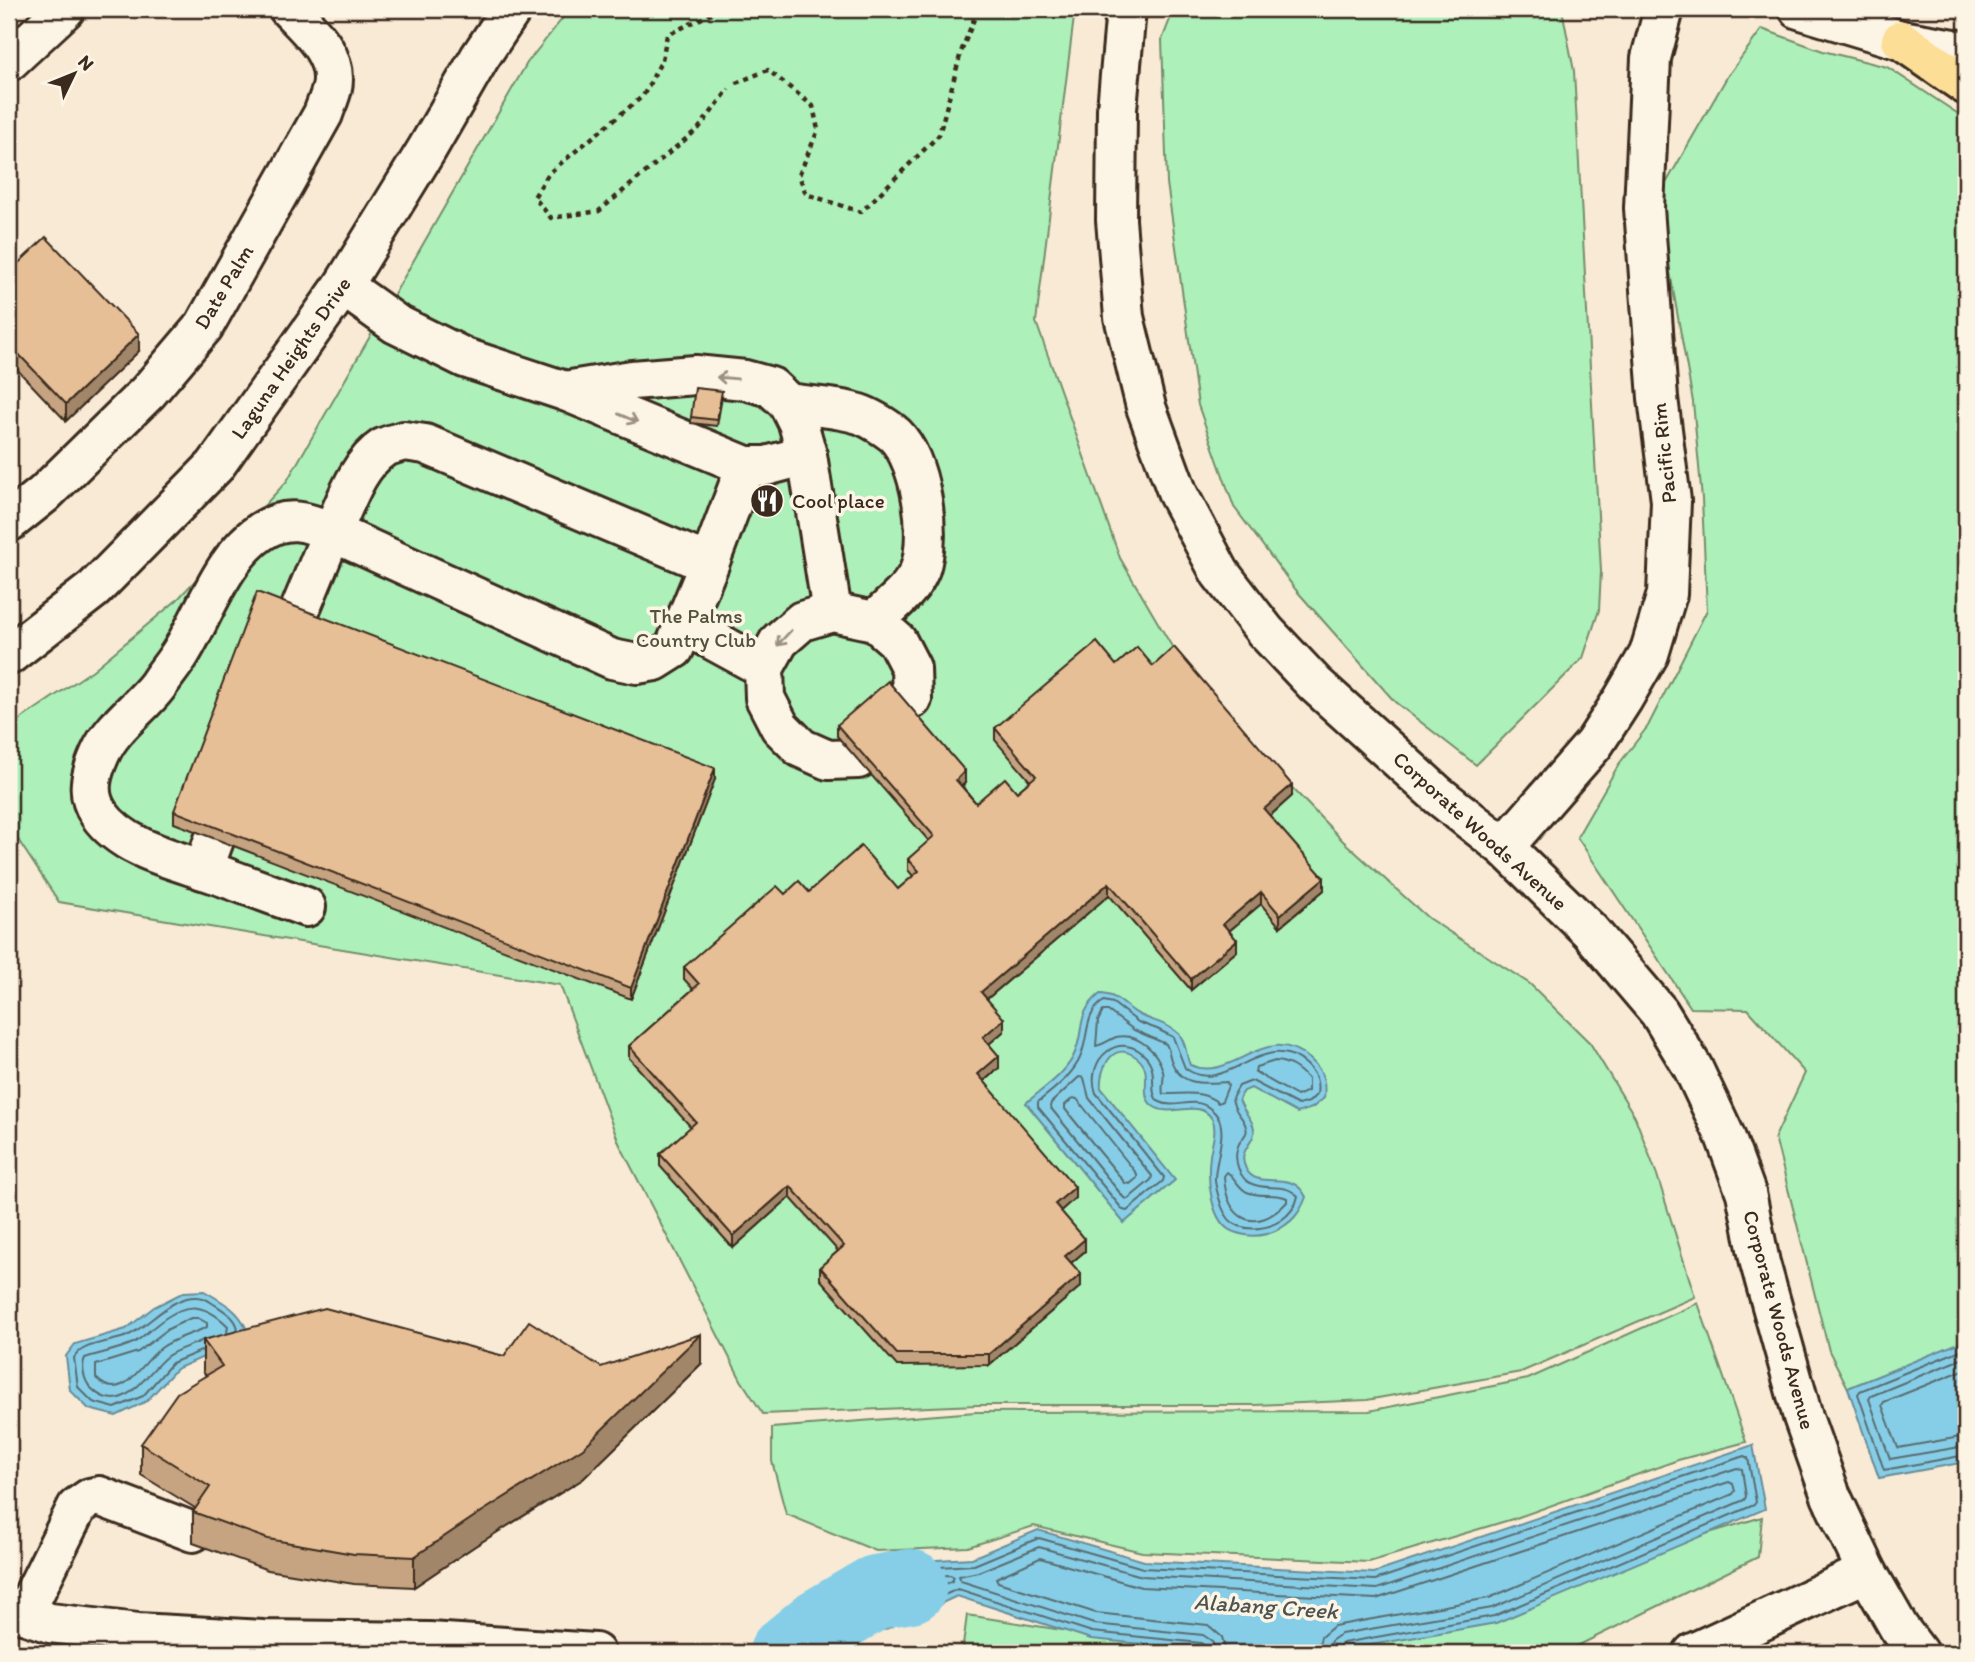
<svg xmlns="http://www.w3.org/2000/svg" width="1975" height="1662" viewBox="0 0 1975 1662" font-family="Itim,sans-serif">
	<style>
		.green { fill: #adf0ba; stroke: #748d6c; stroke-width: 2 }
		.water { fill: #86cee8; stroke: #688c97; stroke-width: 2 }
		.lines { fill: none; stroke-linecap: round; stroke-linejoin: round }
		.shore { stroke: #596c6f; stroke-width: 2 }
		.river { stroke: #86cee8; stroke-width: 74 }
		.minor-casing { stroke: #3b2a1e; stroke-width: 44 }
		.major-casing { stroke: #3b2a1e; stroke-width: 44 }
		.path { stroke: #3b2a1e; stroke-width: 4.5; stroke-dasharray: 5 5; stroke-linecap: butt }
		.minor { stroke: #fcf5e5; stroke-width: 38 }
		.major { stroke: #fcde96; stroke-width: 38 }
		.wall { fill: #c6a481; stroke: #3b2a1e; stroke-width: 2 }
		.shaded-wall { fill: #a18669; stroke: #3b2a1e; stroke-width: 2 }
		.building { fill: #e6bf96; stroke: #3b2a1e; stroke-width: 2 }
		.oneway { stroke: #9c9082 }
		.labels { text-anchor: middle; stroke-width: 7; stroke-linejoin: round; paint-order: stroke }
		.street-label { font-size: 21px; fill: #3b2a1e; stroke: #fcf5e5 }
		.poi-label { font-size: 21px; fill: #3b2a1e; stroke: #fcf5e5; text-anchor: start }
		.park-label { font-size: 21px; fill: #52523d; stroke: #fcf5e5 }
		.water-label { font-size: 23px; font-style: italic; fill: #4e5350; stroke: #fcf5e5 }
	</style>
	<rect width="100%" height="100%" fill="#f8ead5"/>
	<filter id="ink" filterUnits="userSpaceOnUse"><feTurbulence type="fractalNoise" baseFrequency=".0143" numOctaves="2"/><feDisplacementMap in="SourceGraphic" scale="14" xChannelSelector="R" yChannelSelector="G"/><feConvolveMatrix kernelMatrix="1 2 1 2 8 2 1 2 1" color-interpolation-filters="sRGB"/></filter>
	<g filter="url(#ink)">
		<!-- green -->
		<g class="green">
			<path d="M570,9h505l-39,313 84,236 51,87 86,106 86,90 85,77 102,66 60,59 45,74 22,58 38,122 -174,75 -154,28 -112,5h-278l-214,9 -22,-34 -122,-237 -59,-158 -501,-83 -50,-76v-99l84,-57 84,-70 110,-119 240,-418z"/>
			<path d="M1174,9h388l12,62 27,500 -2,39 -16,48 -107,107 -81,-63 -99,-112 -62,-83 -36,-102 -31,-222 -5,-143z"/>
			<path d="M1762,29l61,22 64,16 79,52v1222l-118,47 -19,-37 -54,-214 30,-64 -57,-64 -57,-1 -114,-171 42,-73 29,-38 59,-116 -5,-111 -9,-97 -36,-203 70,-122z"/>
			<path d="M1698,1303l48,139 -68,18 -162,58 -147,44 -227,-10 -108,-26 -66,21 -92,4 -90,-37 -14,-53v-33l204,-16 393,-1 159,-32z"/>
			<path d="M1762,1517l-4,40 -195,96h-254z"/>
			<path d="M967,1615l139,22 171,16h-315z"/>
		</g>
		<!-- water -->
		<g class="water">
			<path d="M1100,994c17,0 25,13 38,20 13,7 30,9 41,20 7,8 7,21 11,31 44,19 75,-47 121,-5 12,11 15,21 13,38l-12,10 -15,5 -46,-25 -7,3 -5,8c3,12 17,23 15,34 -2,13 -17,18 -8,36 12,23 46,-2 60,28 -6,16 -14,26 -31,34 -13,6 -27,6 -41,1 -24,-8 -27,-54 -24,-76 1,-11 8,-26 2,-37 -12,-22 -42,0 -59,-13 -17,-13 5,-37 -20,-51 -22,-13 -34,16 -32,33l74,92 -51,43 -98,-120c16,-14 37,-27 47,-46 13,-25 1,-42 27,-63z"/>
			<path d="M204,1291c17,10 34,18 42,37l-9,19 -29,8 -32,14 -29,32 -31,15 -27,-7 -19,-19 -4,-34 9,-12 51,-15 28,-22 30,-15z"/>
			<path d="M1966,1340v122l-87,16 -31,-90z"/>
			<path d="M1753,1445l12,64 -269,114 -171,30h-90l-144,-14 -134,-43 -73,34 -64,-5 7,-35 38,-26 107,-6 66,-28 106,31 230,12z"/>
		</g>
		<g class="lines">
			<!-- shore -->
			<g class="shore">
				<path d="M1104,1001l9,2 25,19 19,7 16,8 12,31c40,31 78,-43 122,-3 9,9 12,17 10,29l-8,8 -11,3 -46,-24 -13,5 -7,12c2,16 11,17 14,29 3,8 -6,12 -8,19 -5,13 1,33 14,38 17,7 32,-2 46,12 -2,11 -9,19 -18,25 -12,7 -28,10 -41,5 -9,-3 -14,-11 -17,-19 -3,-9 -6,-17 -7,-26 -1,-20 15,-52 0,-68 -19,-21 -37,-2 -55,-11 -13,-7 -1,-29 -13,-44 -26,-30 -63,1 -51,35l68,84 -1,4 -36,30 -4,-1 -85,-103v-5c15,-12 31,-24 40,-40 12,-20 4,-48 26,-61z"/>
				<path d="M1103,1011h5l26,19 32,14c3,5 3,10 5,16 10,28 33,23 56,22l1,4 -6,15 -4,2c-16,-14 -35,-8 -55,-9 -2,-8 2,-15 0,-23 -5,-19 -25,-39 -47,-34 -7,3 -13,8 -20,9l2,-25z"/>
				<path d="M1275,1061c14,1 23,7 33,18v12l-11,5 -42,-24 1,-5z"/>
				<path d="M1079,1077l5,1 5,20 63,78 -1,4 -23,19 -4,-1 -74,-91 1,-4z"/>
				<path d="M1073,1098l4,1 60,75v4l-7,6 -5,-1 -60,-74v-4z"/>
				<path d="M1227,1172c8,5 11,16 20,20 13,6 28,0 40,6v4c-32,34 -61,18 -63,-26z"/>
				<path d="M191,1318h7l9,5v4c-14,7 -33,11 -46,21 -19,13 -38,58 -65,30v-13l42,-13 30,-23z"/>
				<path d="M201,1341c-11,5 -26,9 -35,16 -21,17 -44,63 -75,31 -7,-7 -10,-21 -6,-30 15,-5 33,-8 48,-15 8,-4 15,-12 22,-17 28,-23 46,-26 73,0l-1,6"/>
				<path d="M1966,1348l-106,43 -2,3 26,76 82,-15"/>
				<path d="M201,1351l-29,12 -29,33 -28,12 -22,-6 -15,-15 -4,-29c9,-16 36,-15 53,-22 22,-9 48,-46 76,-38 4,1 10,6 14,8 9,6 19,12 21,23"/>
				<path d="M1966,1357l-95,39 -2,3 21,60 76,-13"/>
				<path d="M1966,1369l-82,33 -2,3 16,43 68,-12"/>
				<path d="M950,1575l4,2 -2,4 -71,32 -38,-2 -3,-2 2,-10 29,-20z"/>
				<path d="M895,1589l3,2 -1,4c-11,5 -22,11 -33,5v-4l10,-6z"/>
				<path d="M1207,1653l-1,-6 -5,-4 -109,-11 -134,-43 -75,33 -51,-3 -3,-4 5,-21 34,-23 106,-6 65,-27 104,30 232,12 369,-124 4,2 8,44 -2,3 -260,111 -151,27 -5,4 -2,6"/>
				<path d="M1216,1653l-4,-12 -9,-6 -109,-11 -133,-43 -2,-5 19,-4 61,-25 103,29 235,13 360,-121 5,1 4,28 -2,3 -252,108 -151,26 -10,7 -3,12"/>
				<path d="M1226,1653l-4,-16 -14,-12 -112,-12 -98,-31 -2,-4 44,-20 101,29 235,12 353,-117 4,2 2,7 -2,3 -244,104 -155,28 -13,11 -4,16"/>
			</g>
			<!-- river -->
			<path class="river" d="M786,1653l34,-28 56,-33 34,-6"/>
			<!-- minor casing -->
			<g class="minor-casing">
				<g id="minor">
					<path d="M1126,9l-9,100 -1,111 8,97 22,90 32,87 42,79 45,58 50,53 123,111 66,52 86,84 69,81 34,56 32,68 21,57 14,70 43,154 28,79 36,76 32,56 19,25"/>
					<path d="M1799,9l102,31 65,11"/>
					<path d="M9,61l56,-52"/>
					<path d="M343,286l53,38 69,34 100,33 181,75h20l41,-11"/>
					<path d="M565,391l67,-11 63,-5 50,5 26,7 17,16 10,20 9,32 25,157"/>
					<path d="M788,403c19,3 57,5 74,12 10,4 25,13 33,20 26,26 37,99 25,134 -8,21 -30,37 -46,52"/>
					<path d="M404,441l21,3 284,120 -35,85 -19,12 -18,3 -25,-5 -280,-127c13,-27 25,-67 51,-84 6,-3 14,-5 21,-7z"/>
					<path d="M9,522l35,-28 104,-102 56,-66 119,-212c3,-9 7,-17 9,-26 7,-33 -23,-58 -43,-79"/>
					<path d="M709,564l37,-98"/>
					<path d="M685,625l79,43"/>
					<path d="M9,655l85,-66 121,-123 128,-180 84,-137 53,-92 32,-48"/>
					<path d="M281,656l51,-124c-26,-11 -45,-17 -70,-1 -40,26 -58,85 -82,123 -7,11 -15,20 -22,31 -17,23 -46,41 -58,69 -9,20 -15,40 -1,60 25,36 78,46 117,60 30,11 60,22 90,33"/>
					<path d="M858,759l-30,1 -27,-12 -21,-21 -15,-29 -1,-30 15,-27 23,-20 30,-9 42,9 23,20 14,27 1,31"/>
					<path d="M1504,847l90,-103 29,-45 26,-45 18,-60 4,-93 -13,-103 -14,-190 7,-150 13,-49"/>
					<path d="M203,870l30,-82"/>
					<path d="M9,1609l41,14 88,10 125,7 166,2 166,11"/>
					<path d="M24,1614l53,-107 13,-9 9,-2 94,36"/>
					<path d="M1693,1653l174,-81"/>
				</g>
			</g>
			<!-- major casing -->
			<g class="major-casing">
				<path id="major" d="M1901,40l65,45"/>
			</g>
			<!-- path -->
			<g class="path">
				<path d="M721,9l-54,26 -5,25 -19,36 -94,77 -15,24 17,21 48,-7 100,-83 30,-39"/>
				<path d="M736,83l32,-13 45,36 5,24 -19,45 7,19 55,18 78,-77 22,-83 17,-43"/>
			</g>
			<!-- minor -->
			<use href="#minor" class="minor"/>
			<!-- major -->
			<use href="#major" class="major"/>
		</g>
		<!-- wall -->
		<g class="wall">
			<path d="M9,272l130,79 -73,70 -57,-60z"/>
			<path d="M722,397l-5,29 -26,-3v-6z"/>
			<path d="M1116,665l37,1 139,130 -22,20 54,74 -44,37 -19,-23 -32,27 8,20 -46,39 -82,-95 -122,104 17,32 -15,13 10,24 -15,13 91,117 -15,13 25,40 -14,12 10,23 -92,79 -92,1 -77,-87v-12l18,-16 -48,-54 -57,51 -73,-82v-12l31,-27 -62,-69v-12l64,-57 -9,-10v-12l101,-73 24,-2 89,-3 15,-13 -5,-6v-11l21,-18 -92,-105v-11l128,58 -3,3 14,17 41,-11 13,-11 -35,-41v-12z"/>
			<path d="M715,779l-84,220 -457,-176v-12z"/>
			<path d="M203,1340l301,16 97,11 100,-3 -118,115 -108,67 -61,41 -60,-3 -86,-14 -75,-27v-31l2,-4 -54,-33v-31l65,-68 -3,-5z"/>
		</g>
		<!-- shaded-wall -->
		<g class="shaded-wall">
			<path d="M9,9h3v3l-3,3z"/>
			<path d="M139,334v17l-73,70v-17z"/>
			<path d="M715,768v11l-84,220v-11z"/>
			<path d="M965,771v12l-9,8v-11z"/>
			<path d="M1292,785v11l-28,25v-12z"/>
			<path d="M1324,878v12l-44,37v-12z"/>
			<path d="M1109,883v12l-128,109v-12z"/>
			<path d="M1261,892v12l-38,32v-12z"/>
			<path d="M1237,940v11l-46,39v-11z"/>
			<path d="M1004,1019v12l-21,18v-12z"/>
			<path d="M999,1056v12l-21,18v-12z"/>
			<path d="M790,1186v11l-57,51v-12z"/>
			<path d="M1075,1187v11l-20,18v-12z"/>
			<path d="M1085,1239v12l-20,17v-12z"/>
			<path d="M1081,1274v12l-92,79v-11z"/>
			<path d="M701,1334v30l-118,115 -108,67 -61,41v-30z"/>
		</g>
		<!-- building -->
		<g class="building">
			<path d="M46,237l93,97 -73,70 -57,-60v-72z"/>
			<path d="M695,388l27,3 -5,29 -26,-3z"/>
			<path d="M257,592l458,176 -84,220 -457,-177z"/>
			<path d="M1097,642l19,23 21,-18 16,19 21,-19 118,138 -28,24 60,69 -44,37 -19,-23 -38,32 14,16 -46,39 -82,-96 -128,109 23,27 -21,18 16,19 -21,18 97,113 -20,17 30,35 -20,17 16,18 -92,80h-92l-77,-87 24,-21 -54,-60 -57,50 -73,-82 36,-32 -67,-76 70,-62 -15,-17 93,-81 8,8 14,-13 10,11 52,-46 37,43 21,-18 -11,-12 26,-23 -97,-111 51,-44 77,90 -9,9 20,23 29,-25 12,14 19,-16 -41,-48z"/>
			<path d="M325,1308l179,48 25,-35 72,46 100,-33 -118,114 -108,68 -61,41 -60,-3 -86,-15 -75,-27 17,-25 -69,-43 36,-51 45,-27 -19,-26z"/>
		</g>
		<!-- one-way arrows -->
		<defs><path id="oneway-shaft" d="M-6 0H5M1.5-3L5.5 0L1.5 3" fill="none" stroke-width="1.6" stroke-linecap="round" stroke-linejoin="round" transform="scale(1.75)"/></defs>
		<g class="oneway">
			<use href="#oneway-shaft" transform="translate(727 378) rotate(-175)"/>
			<use href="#oneway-shaft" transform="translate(628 418) rotate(23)"/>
			<use href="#oneway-shaft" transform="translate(784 638) rotate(133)"/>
		</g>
	</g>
	<!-- icons -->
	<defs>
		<g id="restaurant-disc" transform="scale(1.75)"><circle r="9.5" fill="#3b2a1e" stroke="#fcf5e5"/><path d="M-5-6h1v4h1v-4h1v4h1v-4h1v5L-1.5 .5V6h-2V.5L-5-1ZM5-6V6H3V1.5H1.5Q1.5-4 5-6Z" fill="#fff"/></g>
	</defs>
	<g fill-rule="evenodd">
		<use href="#restaurant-disc" x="767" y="501"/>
	</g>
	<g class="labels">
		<!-- street labels -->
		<g class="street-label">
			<text transform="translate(224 287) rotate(-59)" y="7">Date Palm</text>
			<text transform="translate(291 358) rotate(-55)" y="7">Laguna Heights Drive</text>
			<text transform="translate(1664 453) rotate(-96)" y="7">Pacific Rim</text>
			<text transform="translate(1480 831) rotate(42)" y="7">Corporate Woods Avenue</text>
			<text transform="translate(1779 1320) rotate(75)" y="7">Corporate Woods Avenue</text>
		</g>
		<!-- poi labels -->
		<g class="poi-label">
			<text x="792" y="508">Cool place</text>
		</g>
		<!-- park labels -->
		<g class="park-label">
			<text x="696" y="623">The Palms<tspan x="696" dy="24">Country Club</tspan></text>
		</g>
		<!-- water labels -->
		<g class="water-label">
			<text transform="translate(1266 1606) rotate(4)" y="8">Alabang Creek</text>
		</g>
	</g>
	<!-- margin -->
	<rect width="1975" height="1662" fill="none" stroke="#fcf5e5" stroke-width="35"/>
	<rect x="18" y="18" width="1940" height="1627" fill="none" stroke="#3b2a1e" stroke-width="2.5" filter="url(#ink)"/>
	<!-- north arrow -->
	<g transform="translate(74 74) rotate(47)" stroke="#fcf5e5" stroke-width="5" paint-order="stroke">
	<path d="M0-5L12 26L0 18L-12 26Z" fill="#3b2a1e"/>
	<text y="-10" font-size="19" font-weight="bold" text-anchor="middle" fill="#3b2a1e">N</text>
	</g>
</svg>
